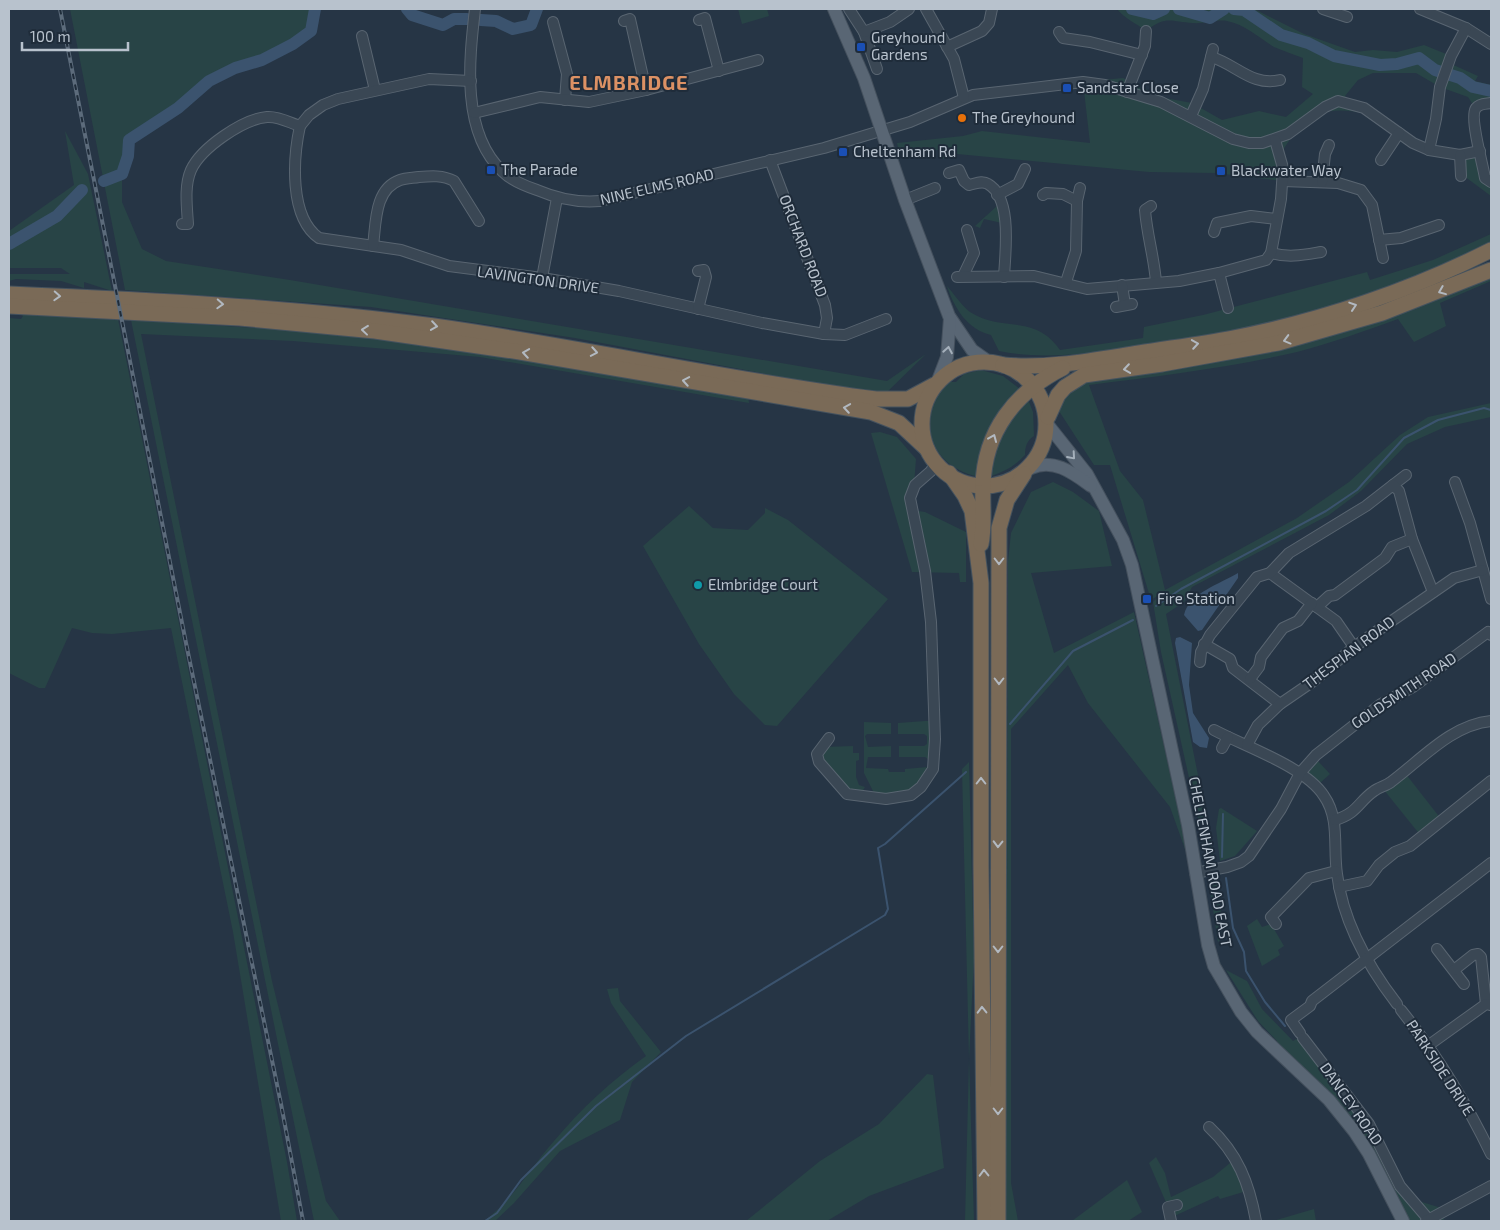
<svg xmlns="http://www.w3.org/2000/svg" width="1500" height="1230" viewBox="0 0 1500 1230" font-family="'Exo 2',sans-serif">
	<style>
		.green { fill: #284446 }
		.water { fill: #3b536e }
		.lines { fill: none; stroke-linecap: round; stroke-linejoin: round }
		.stream { stroke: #3b536e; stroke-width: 2 }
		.river { stroke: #3b536e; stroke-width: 12 }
		.minor-casing { stroke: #596571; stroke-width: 12 }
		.major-casing { stroke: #44505d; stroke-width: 14 }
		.highway-casing { stroke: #45525e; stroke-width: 17 }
		.minor { stroke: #3a4754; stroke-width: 10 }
		.major { stroke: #596674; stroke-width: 12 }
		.highway { stroke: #7a6a57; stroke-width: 15 }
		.rail-casing { stroke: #5c6b7b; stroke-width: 4 }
		.rail { stroke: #1f2c3a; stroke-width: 2; stroke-dasharray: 5.5; stroke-linecap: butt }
		.oneway { stroke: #b2b9c1 }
		.oneway2 { stroke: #a5b0bb }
		.transit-dot { fill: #1a4fb4; stroke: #1f2c3a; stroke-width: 2 }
		.food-dot { fill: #e8710a; stroke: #1f2c3a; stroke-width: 2 }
		.culture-dot { fill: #0f9aa8; stroke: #1f2c3a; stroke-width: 2 }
		.labels { text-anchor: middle; stroke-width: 4; stroke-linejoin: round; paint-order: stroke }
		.poi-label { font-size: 15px; fill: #b8c2cd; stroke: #1f2c3a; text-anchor: start }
		.street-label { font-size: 15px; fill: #b8c2cd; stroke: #1f2c3a }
		.district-label { font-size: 20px; font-weight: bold; letter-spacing: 1px; fill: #dc9164; stroke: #1f2c3a }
	</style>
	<rect width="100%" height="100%" fill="#263545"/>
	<!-- green -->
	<g class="green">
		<path d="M70,9h245l-4,22 -18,13 -31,16 -27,8 -26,13 -31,27 -49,32 -1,16 -6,18v28l20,47 24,12 124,19 597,101 39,-27 -41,40 -44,-6 -266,-50 -204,-31 -246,-17z"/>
		<path d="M738,9h29l2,7 -27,8z"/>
		<path d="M1117,9h137l50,25 51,18 18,-2 24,2 27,-7 27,11 -2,7 29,13 -3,5 16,4v18l-16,5 -7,-11 -28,-10 -24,-14h-43l-15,7 -13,16 6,7 25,12c-25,-5 -55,-10 -75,10 -8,8 -14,20 -21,29l3,27 -68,-8 -66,-1 -192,-18 -14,5 -3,-9 -41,2 -2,-9 66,-7 19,-5 108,12 -7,-61 40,-4 42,20 27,5 30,17 37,-9 27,6 27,-23 -11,-7 1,-29c-10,-4 -20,-7 -29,-11 -16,-10 -28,-22 -47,-26 -9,-2 -24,3 -34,2 -23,-1 -26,-8 -47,8 -10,-8 -21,-12 -29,-22z"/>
		<path d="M65,131l23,43 24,117 -28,-9v6l-23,-7 -45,-2 -7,2v-7h61l-9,-6h-52v-37l65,-46z"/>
		<path d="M1480,151l11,31v14l-27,-20 -4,-21z"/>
		<path d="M997,206l5,17 -18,-4 -4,9 -5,-2z"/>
		<path d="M1491,234v11c-63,29 -128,55 -195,74 -49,14 -100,19 -150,26 -49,7 -98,16 -147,6l-8,-16c-23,-5 -37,-27 -44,-49 7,8 15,20 23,26 33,21 64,1 90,38l83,-12 1,-11 59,-12 164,-43 3,8 63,-20z"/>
		<path d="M1491,275v6l-51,22 6,23 -32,16 -16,-23c-33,12 -67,24 -101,33 -69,16 -138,24 -208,33l31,86 23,29 22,90 132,-72 52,-36 51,-47 28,-18 63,-14v14l-46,10 -38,17 -46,47 -32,24 -137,72 -8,15 -18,12 49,247 -9,-7 -45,-202 -8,-50 9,-9 -11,7 -41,-135h-16l-35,-54 5,-16 23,-16 141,-20z"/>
		<path d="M19,312l99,7 169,843 10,59h-16l-48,-289 -62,-304 -59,6 -20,-1 -20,-5 -27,60h-6l-30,-15v-355l12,1 2,-3z"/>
		<path d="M131,320l189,12 160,19 268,45 1,7 -269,-46 -187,-16 -152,-7 131,647 54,220 14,20h-26z"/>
		<path d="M981,370l22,6 17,13 -41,88c-49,-10 -66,-58 -32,-95h9l8,-8z"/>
		<path d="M1027,397l6,15 1,24c-7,4 -9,11 -9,19 -11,12 -21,17 -37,22l11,-41z"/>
		<path d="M880,432l17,5 19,22 -4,51 13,2 41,20v50h-6l-1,-9 -47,-1 -41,-139z"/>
		<path d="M1053,482l20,10 26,19 13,55 -81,7 23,80 80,-41 56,251 -20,-56 -82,-104 -20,-38 -57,64v454l7,38h-12l2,-660 3,-28 20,-41z"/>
		<path d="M689,506l24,22 35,2 17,-17v-5l23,12 100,79 -111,127 -12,-1 -31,-31 -35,-50 -56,-98z"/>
		<path d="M925,721h5c0,13 3,30 0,43 -6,24 -35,37 -56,29l-10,-20v-51l27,1v11h-24l-2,2 3,11 23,-1v11h-23l-2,11 22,1 1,3h16v-3l23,-2v-8l-3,-2h-26v-11h25l3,-2v-8l-3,-2h-26v-11z"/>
		<path d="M853,746v7h6v7l-3,1v16l3,8 6,2 -3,5 -12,-1 -29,-32 4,-12z"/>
		<path d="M1317,760l13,14 -10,9 -14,-10z"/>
		<path d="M969,762l5,196 -5,101 5,162h-9l4,-162 -7,-290z"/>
		<path d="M1405,773l36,46 -20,17 -37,-46z"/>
		<path d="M1221,808l36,23 -22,25 -15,5 -4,-33 3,-19z"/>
		<path d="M1218,875l5,62 -5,5 -9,-58z"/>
		<path d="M1257,919l5,8 9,-3 13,22 -6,4 2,5 -18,11 -15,-40z"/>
		<path d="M1226,970l21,11 15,28 31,32 5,-3 71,86 43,75 36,11 -5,11h-40l-49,-90 -78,-79 1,-11 -19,-20z"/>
		<path d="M618,988l2,13 41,51 -29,30 -12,38 -60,31 -46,52 -19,18h-11c31,-23 45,-52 70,-80 27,-32 58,-61 92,-85l-35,-53 -4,-14z"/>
		<path d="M927,1074l6,1 11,93 -75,28 -42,25h-81l74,-60 59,-37z"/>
		<path d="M1156,1157l9,16 6,24 42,-20 22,-18 15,31 -30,9 -2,-3 -48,22 -2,-11 -19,-44z"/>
		<path d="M1127,1180l15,32 -14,9h-56z"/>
		<path d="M1314,1209l2,12h-43z"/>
	</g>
	<!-- water -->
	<g class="water">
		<path d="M1238,573v5l-36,52 -4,1 -14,-16c5,-22 36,-31 54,-42z"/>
		<path d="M1180,637l12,6 -3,42 4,28 16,25 -2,10 -7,-1 -7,-5 -18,-99 1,-5z"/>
	</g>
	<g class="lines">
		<!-- stream -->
		<g class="stream">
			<path d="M1156,606l25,-17 145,-78 31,-21 47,-52 34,-18 46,-12 7,2"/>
			<path d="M1010,724l63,-73 60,-31"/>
			<path d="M1222,857l1,-43"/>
			<path d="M1226,878l7,50 11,24 2,19 19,31 20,24"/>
			<path d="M485,1221l12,-8 24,-33 75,-74 90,-70 199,-121 3,-6 -10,-61 7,-4 81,-72"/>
		</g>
		<!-- river -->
		<g class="river">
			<path d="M407,9l5,6 31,10 11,-6h13"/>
			<path d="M1132,9l21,5 11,-5"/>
			<path d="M1179,9l31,9 14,-9"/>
			<path d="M1234,9l10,1 37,25 27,8 26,13 46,9 17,-1 22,-6 16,12 25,8 13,9 18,4"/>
			<path d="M481,20l15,1 17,8 18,-4 6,-16"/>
			<path d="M104,181l18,-7 6,-18 1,-16 49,-32 31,-27 26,-13 27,-8 31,-16 18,-13 4,-22"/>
			<path d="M9,244l48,-28 25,-26"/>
		</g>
		<!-- minor casing -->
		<g class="minor-casing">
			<g id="minor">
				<path d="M475,9c-6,52 -14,124 28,163 9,9 22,14 34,18 21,9 40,13 63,11l224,-53 86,-26 63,-27 110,-13 22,3 56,17 72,37 16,4h13l26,-9 37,-27 13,-6 26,7 49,35 16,7 31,5 20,-4"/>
				<path d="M849,9l15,23 13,37"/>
				<path d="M926,9l28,50 10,39"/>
				<path d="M1323,9l24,8"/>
				<path d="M1420,9l46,19 25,16"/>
				<path d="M699,20l6,-2 14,53"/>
				<path d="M624,21l6,-2 16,71"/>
				<path d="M553,22l14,52 -2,26"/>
				<path d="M864,32l26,-10 19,-13"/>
				<path d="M1059,32l4,6 27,4 52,13"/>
				<path d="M362,36l13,54"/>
				<path d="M947,47l35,-16 7,-8 3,-14"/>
				<path d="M1211,57c25,7 41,30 69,23"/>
				<path d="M1127,92l18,-46 1,-15"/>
				<path d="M1491,103c-5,1 -11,0 -15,5 -7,8 7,57 9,70l6,4"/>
				<path d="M474,113l66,-16 49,5 57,-12 112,-30"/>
				<path d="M1191,116l12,-27 10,-40"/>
				<path d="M300,126c-7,32 -11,91 19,112l82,12 48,16 93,12 77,13 143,32 62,11 21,1 41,-16"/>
				<path d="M1429,150l7,-31 4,-32 11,-31 15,-28"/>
				<path d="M1460,155l1,21"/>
				<path d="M770,160l55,145 2,13 -3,16"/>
				<path d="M1381,160l18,-27"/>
				<path d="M949,173l10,-3 5,11 5,4c6,-1 13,-5 19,-1 25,14 17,70 16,93"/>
				<path d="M1283,181l55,2 23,7 11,15 11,53"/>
				<path d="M1322,182l3,-28 4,-9"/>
				<path d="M997,195l21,-11 7,-15"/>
				<path d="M1043,195l3,-2 17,1 14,7"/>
				<path d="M905,200l30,-12"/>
				<path d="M1151,206l-6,4c2,25 9,47 11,72"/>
				<path d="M182,224h6c-1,-17 -4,-38 3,-54 10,-22 52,-51 76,-53 12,-1 23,6 33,9l9,-11 14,-10 15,-6 91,-20 42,2"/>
				<path d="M1214,232l3,-9 34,-7 26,3"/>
				<path d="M1379,240l22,-2 38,-13"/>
				<path d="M373,246c3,-22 1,-57 27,-66 6,-2 13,-2 19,-3 12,-1 24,-2 35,4l25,40"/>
				<path d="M1271,253c18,5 32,2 50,-1"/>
				<path d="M698,271l6,-1 2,7 -8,32"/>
				<path d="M1219,273l9,35"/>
				<path d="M963,276l11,-23 -7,-23"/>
				<path d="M957,277l77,-1 53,13 92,-8 40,-8 47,-13 5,-7 10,-54 2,-31 -8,-28"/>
				<path d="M542,278l15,-80"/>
				<path d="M1066,282l10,-31 1,-50 3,-13"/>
				<path d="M1122,285l3,20"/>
				<path d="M1116,307l16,-3"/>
				<path d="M1455,482l15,41 21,76"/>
				<path d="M1393,485l13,-10"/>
				<path d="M1270,573l66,48 18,26"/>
				<path d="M1317,607l12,-11 6,-1 50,-37 7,-11 20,-8"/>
				<path d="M1204,644l26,15 3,9 47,36"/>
				<path d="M1200,662l1,-10 9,-17 47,-58 13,-4 19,-20 77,-47 27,-21 6,6 13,48 21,53"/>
				<path d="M1250,679l9,-12 2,-10 22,-29 15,-7 14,-18"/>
				<path d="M1214,730c30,16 92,37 110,66 16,23 9,51 13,78 6,48 30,91 60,130"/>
				<path d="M829,738l-12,16 2,8 28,32 39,5 25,-4 10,-8 12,-18 2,-30 -4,-117 -6,-51 -15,-73 5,-13 16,-14 5,-9"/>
				<path d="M1247,745l11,-20 22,-21 35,-24 39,-33 100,-69 29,-8"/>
				<path d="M1222,748l6,-11"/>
				<path d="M1335,820c23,-7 23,-18 39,-29 5,-4 12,-5 17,-9 31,-23 60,-57 100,-61"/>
				<path d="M1195,873l32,-6 14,-5 8,-6 32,-47 19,-36 16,-18 65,-51 32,-17 75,-55 3,3"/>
				<path d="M1339,887l28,-6 12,-16 16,-13 15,-6 81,-65"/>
				<path d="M1276,924l-5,-7 38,-39 27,-7"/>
				<path d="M1437,949l27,35"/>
				<path d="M1454,970l19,-15 5,-1 3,3 5,47"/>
				<path d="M1401,1010c36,45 65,92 90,144"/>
				<path d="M1300,1033l-9,-13 19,-14 2,-5 179,-138"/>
				<path d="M1303,1038l66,86 31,62 30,35"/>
				<path d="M1429,1045l57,-41 4,1"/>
				<path d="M1209,1127c29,27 40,56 47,94"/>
				<path d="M1171,1221l-3,-14 9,-2"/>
				<path d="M1426,1221l65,-35"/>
			</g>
		</g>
		<!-- major casing -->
		<g class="major-casing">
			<g id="major">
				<path d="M834,9l30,69 41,122 44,116 23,34 17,12"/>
				<path d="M937,383l10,-26 3,-39"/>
				<path d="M1048,425l39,49 36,66 9,25 56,260 20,120 6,21 27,46 16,20 72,68 25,31 15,23 34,67"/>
				<path d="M1031,468c23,-10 42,5 60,18"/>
			</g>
		</g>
		<!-- highway casing -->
		<g class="highway-casing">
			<g id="highway">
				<path d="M9,294c142,6 284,13 425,32 148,21 294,54 442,73h32l26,-14"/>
				<path d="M9,306l231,12 135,13 145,21 351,60 28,11 28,26"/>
				<circle cx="984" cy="424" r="62"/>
				<path d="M1003,365c46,4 91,-5 136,-12 31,-5 63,-9 94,-15 88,-17 179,-48 258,-88"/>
				<path d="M1048,417l10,-22 7,-8 19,-12 78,-11 116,-21 104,-30 109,-43"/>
				<path d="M949,473l16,23 7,15 9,72v282l4,356"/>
				<path d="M981,544c4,-20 1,-38 2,-58 1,-54 32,-94 80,-118"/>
				<path d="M998,1221l1,-693 8,-28 17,-26"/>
			</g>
		</g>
		<!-- minor -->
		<use href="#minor" class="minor"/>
		<!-- major -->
		<use href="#major" class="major"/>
		<!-- highway -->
		<use href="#highway" class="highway"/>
		<!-- rail casing -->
		<g class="rail-casing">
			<path id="rail" d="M60,9l126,634 95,461 22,117"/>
		</g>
		<!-- rail -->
		<use href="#rail" class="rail"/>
	</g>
	<!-- one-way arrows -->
	<defs><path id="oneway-chevron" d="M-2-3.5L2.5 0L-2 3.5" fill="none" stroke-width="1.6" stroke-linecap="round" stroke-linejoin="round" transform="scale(1.25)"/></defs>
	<g class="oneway">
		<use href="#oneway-chevron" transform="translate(1442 291) rotate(158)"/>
		<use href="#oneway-chevron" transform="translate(57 296) rotate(3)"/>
		<use href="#oneway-chevron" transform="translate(220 304) rotate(3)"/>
		<use href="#oneway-chevron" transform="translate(1353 306) rotate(-18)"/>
		<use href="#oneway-chevron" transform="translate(434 326) rotate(8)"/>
		<use href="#oneway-chevron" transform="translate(365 330) rotate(-174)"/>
		<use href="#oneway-chevron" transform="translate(1287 340) rotate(165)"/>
		<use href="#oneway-chevron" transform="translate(1195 344) rotate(-9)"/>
		<use href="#oneway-chevron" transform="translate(594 352) rotate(10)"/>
		<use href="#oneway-chevron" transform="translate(526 353) rotate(-171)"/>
		<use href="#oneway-chevron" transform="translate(1127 369) rotate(172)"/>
		<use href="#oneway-chevron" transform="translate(686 381) rotate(-170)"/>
		<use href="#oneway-chevron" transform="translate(847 408) rotate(-171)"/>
		<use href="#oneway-chevron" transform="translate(993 438) rotate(-67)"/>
		<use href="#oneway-chevron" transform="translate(999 561) rotate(90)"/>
		<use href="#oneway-chevron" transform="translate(999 681) rotate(90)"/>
		<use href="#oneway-chevron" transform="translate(981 781) rotate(-90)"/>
		<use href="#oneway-chevron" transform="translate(998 844) rotate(91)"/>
		<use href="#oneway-chevron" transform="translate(998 949) rotate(90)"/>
		<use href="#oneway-chevron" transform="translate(982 1010) rotate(-91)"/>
		<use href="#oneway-chevron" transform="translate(998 1111) rotate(90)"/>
		<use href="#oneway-chevron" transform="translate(984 1173) rotate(-91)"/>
	</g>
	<g class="oneway2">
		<use href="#oneway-chevron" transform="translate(948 350) rotate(-80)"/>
		<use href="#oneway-chevron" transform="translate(1072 456) rotate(49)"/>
	</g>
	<!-- markers -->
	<g class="transit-dot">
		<rect x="856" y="42" width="10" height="10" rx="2.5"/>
		<rect x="1062" y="83" width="10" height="10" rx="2.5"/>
		<rect x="838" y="147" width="10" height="10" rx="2.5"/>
		<rect x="486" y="165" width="10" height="10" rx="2.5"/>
		<rect x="1216" y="166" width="10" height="10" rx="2.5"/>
		<rect x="1142" y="594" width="10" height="10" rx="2.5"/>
	</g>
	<circle class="food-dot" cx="962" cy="118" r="5"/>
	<circle class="culture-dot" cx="698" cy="585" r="5"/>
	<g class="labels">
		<!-- poi labels -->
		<g class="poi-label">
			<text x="871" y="43">Greyhound<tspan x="871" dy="17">Gardens</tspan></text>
			<text x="1077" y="93">Sandstar Close</text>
			<text x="972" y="123">The Greyhound</text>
			<text x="853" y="157">Cheltenham Rd</text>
			<text x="501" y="175">The Parade</text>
			<text x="1231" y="176">Blackwater Way</text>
			<text x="708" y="590">Elmbridge Court</text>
			<text x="1157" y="604">Fire Station</text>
		</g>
		<!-- street labels -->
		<g class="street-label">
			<text transform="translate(657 187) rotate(-13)" y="5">NINE ELMS ROAD</text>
			<text transform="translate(803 246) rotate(69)" y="5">ORCHARD ROAD</text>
			<text transform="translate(538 280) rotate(8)" y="5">LAVINGTON DRIVE</text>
			<text transform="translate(1349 653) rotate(-37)" y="5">THESPIAN ROAD</text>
			<text transform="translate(1404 691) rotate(-34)" y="5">GOLDSMITH ROAD</text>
			<text transform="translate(1210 862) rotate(79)" y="5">CHELTENHAM ROAD EAST</text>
			<text transform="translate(1440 1068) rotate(57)" y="5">PARKSIDE DRIVE</text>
			<text transform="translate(1351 1104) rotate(55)" y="5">DANCEY ROAD</text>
		</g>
		<!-- district labels -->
		<g class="district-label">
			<text x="629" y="90">ELMBRIDGE</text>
		</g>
	</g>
	<!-- border -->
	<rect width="1500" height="1230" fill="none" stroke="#b8c2cd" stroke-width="20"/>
	<!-- scale -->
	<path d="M22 42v8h106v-8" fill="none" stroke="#b8c2cd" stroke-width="2.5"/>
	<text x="30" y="42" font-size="15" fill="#b8c2cd" stroke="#1f2c3a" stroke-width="4" paint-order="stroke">100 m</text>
</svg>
